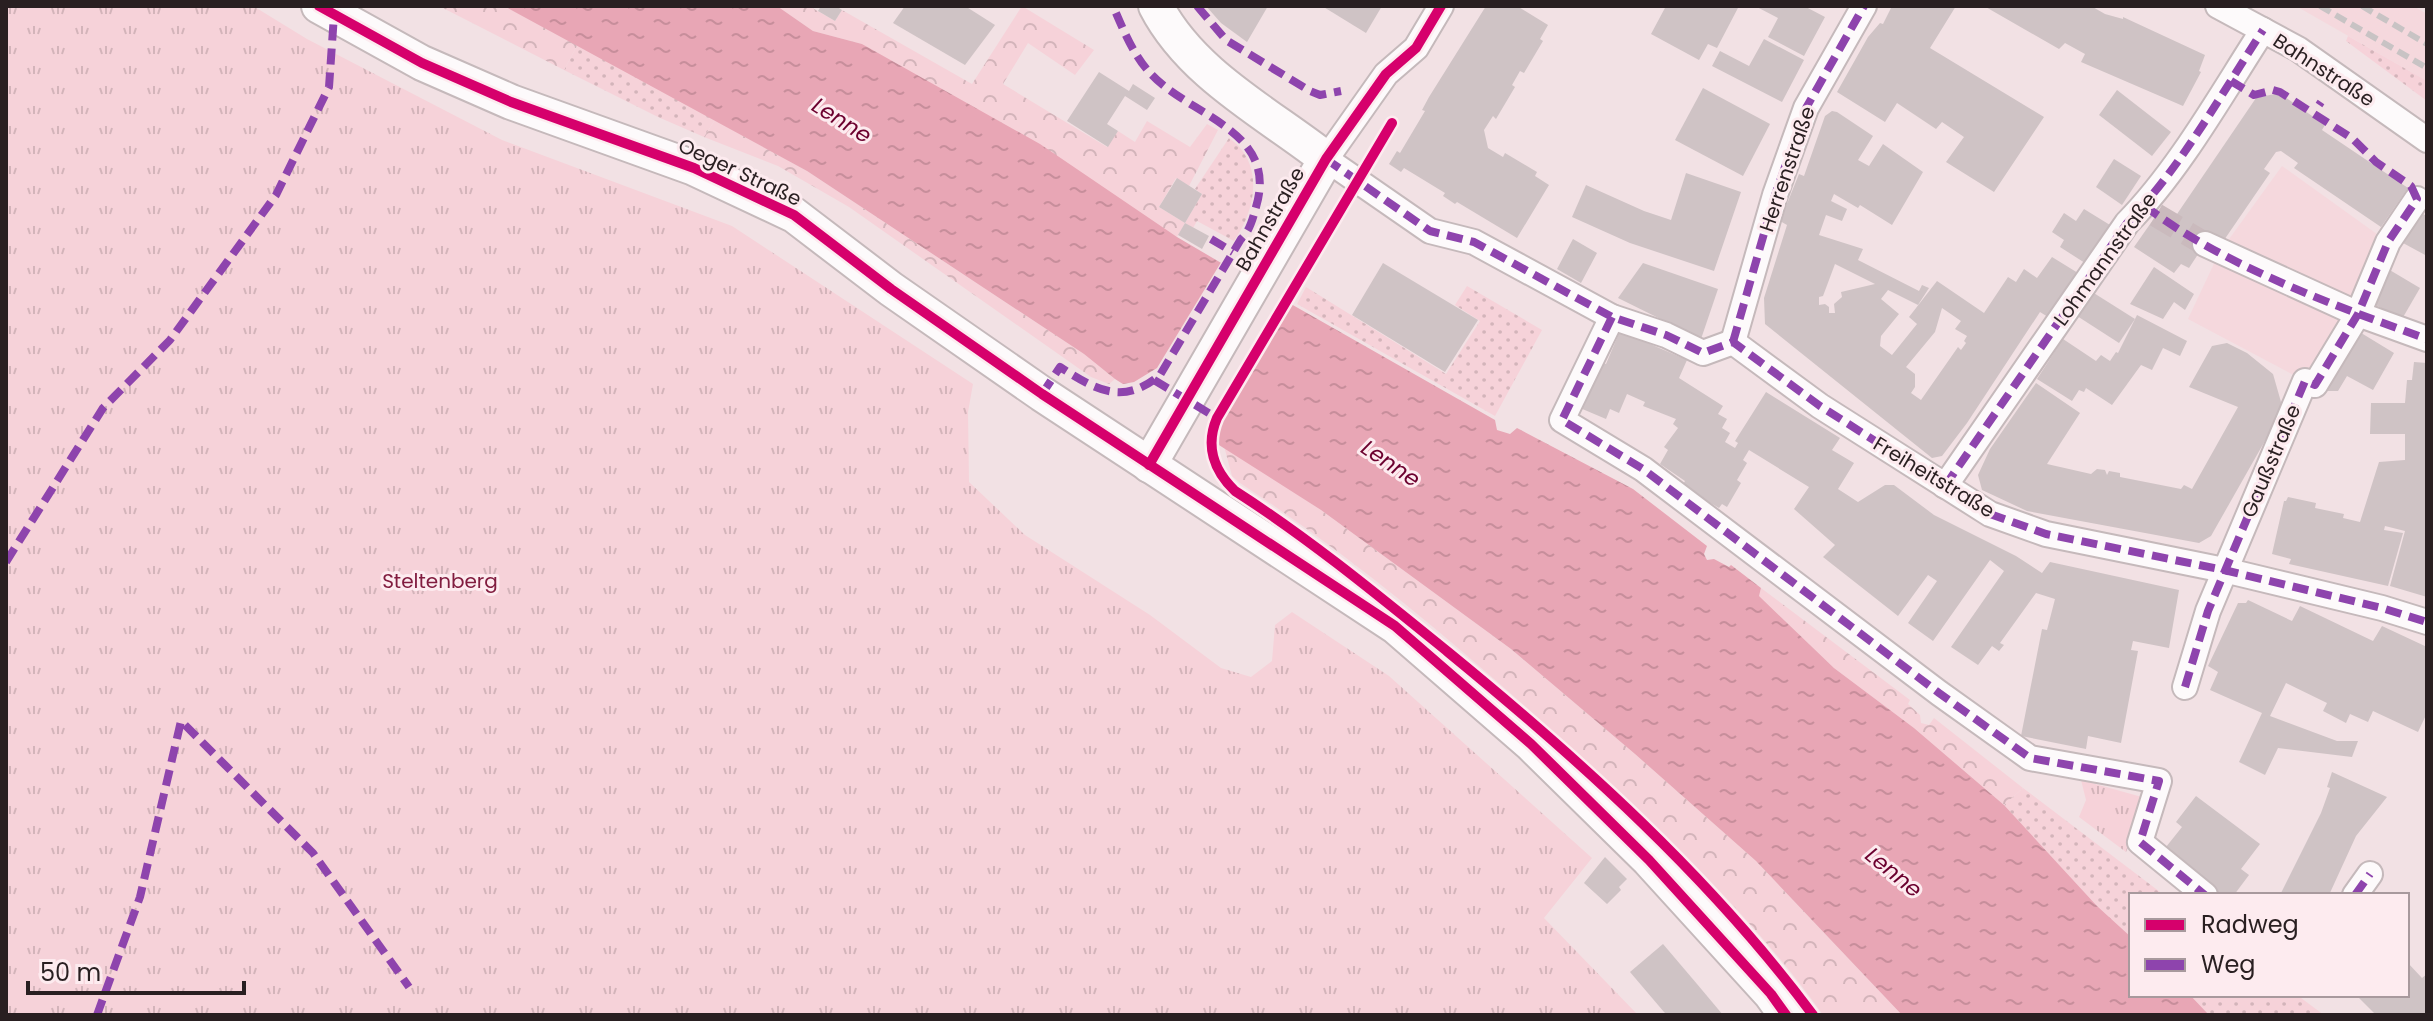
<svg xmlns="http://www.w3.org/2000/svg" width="2433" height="1021" viewBox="0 0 2433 1021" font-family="Poppins,sans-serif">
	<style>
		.built { fill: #f5d8dd }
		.grass { fill: url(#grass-dots) }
		.forest { fill: url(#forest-crowns) }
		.park { fill: url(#park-tufts) }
		.water { fill: url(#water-ripples) }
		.pier { fill: #f2e1e4 }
		.building { fill: #cfc3c5; fill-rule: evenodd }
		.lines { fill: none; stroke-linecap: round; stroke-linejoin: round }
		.street-tunnel { stroke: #cababd; stroke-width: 24; stroke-dasharray: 24 12; stroke-linecap: butt }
		.street-casing { stroke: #c5b9bb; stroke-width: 28 }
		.secondary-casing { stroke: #c5b9bb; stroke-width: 38 }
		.street { stroke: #fdfafb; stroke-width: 24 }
		.secondary { stroke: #fdfafb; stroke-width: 34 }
		.rail { stroke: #c8c3c4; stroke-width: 6; stroke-dasharray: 12 6; stroke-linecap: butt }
		.quiet { stroke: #8e44ad; stroke-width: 8; stroke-dasharray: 16 8; stroke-linecap: butt }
		.cycleway-casing { stroke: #fdebef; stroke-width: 15 }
		.cycleway { stroke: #d6006c; stroke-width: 10 }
		.labels { text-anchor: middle; stroke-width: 6; stroke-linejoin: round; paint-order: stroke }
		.street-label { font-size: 20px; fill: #291f21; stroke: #fdebef }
		.park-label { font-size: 20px; fill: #811c3f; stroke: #fdebef }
		.water-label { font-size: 22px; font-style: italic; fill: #6c012f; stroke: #fdebef }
	</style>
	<defs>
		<pattern id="grass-dots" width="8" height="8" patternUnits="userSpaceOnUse" patternTransform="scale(2)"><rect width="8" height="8" fill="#f6d2d9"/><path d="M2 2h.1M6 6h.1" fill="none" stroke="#d3b4ba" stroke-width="1.8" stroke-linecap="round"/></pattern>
		<pattern id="forest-crowns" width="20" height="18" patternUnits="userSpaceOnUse" patternTransform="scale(2)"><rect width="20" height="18" fill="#f6d2d9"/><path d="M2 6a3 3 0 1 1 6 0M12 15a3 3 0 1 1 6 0" fill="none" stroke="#d3b4ba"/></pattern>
		<pattern id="park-tufts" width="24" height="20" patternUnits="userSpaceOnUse" patternTransform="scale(2)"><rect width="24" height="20" fill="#f6d2d9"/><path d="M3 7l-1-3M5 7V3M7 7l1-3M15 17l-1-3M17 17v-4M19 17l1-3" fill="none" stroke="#d3b4ba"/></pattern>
		<pattern id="water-ripples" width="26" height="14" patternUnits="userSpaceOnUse" patternTransform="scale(2)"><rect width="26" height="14" fill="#e8a6b5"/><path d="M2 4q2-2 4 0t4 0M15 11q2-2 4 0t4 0" fill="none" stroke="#c78e9b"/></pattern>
	</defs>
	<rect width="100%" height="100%" fill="#f2e1e4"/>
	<!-- built -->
	<g class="built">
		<path d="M2296,6h117l14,8v67z"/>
		<path d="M2282,166l106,76 -83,139 -117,-62 31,-66z"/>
	</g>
	<!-- grass -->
	<g class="grass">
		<path d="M2348,36l79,45v20l-81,-60z"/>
		<path d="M578,44l137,76 -11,17 -46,-20 -94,-47z"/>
		<path d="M1229,138c36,25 27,72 5,103l-37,-20 -4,7 -8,-5 17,-29 -7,-5z"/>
		<path d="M1467,286l75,44 -47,86 -198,-112 9,-17 140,87 34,-53 -25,-16z"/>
		<path d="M2023,788l141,107h-33v42l-34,-31 -93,-101z"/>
		<path d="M2190,995h107l27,20h-115z"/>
	</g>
	<!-- forest -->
	<g class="forest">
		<path d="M439,6h65l74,38 -14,26z"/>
		<path d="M777,6h32l26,15 7,-11 130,74 50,-78 72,44 -19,25 -47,-32 -25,41 104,63 11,-16 17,11 12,-21 43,26 17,-23 11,6 -29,56 -13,-8 -17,29 26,16 -8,14 -315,-193 -49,-13z"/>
		<path d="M715,120l92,51 277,183 31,25 -6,5 -18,-7 -242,-170 -71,-41 -74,-29z"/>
		<path d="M1224,446l97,64 190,139 124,105 121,107 146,154h-79c-69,-97 -157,-180 -244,-260 -107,-98 -217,-192 -339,-272l-8,-7z"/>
		<path d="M1761,588l149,112 -2,4 12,11 1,8 8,2 5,-7 89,70 -19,17 -90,-77 -80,-60 -75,-72z"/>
	</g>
	<!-- park -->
	<g class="park">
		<path d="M6,6h247l54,33 195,101 230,86 241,158 -5,28 1,70 56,53 125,80 71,53 30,9 21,-16 3,-36 17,-13 97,64 203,182 -48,60 94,97h-1632z"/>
		<path d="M2081,780l68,19 -23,53 -47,-35 7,-17z"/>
	</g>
	<!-- water -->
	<path class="water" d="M504,6h273l36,25 49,13 178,100 137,93 114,67 204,116 2,10 13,4 7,-6 116,61 74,57 -3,8 3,6 7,-1 15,8 2,-2 30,23 -2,8 75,72 80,60 90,77 93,101 34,31v58h59l19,20h-307l-146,-154 -121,-107 -124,-105 -190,-139 -206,-131 -31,-25 -277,-183z"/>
	<!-- pier -->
	<path class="pier" d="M1223,259l70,42 -69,112 -6,18 1,17 -101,-63 16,-3 23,-14z"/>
	<!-- building -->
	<g class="building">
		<path d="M821,6h15l6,4 -7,11 -17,-10z"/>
		<path d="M905,6h60l30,19 -30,40 -72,-42z"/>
		<path d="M1206,6h62l-21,36 -26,-19z"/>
		<path d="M1322,6h60l-16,27z"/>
		<path d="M1486,6h31l31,19 -8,14 3,2 -19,32 -4,-2 -8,14 3,2 -19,32 -3,-3 -9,14 4,18 15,9 2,-4 32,19 -2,4 14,9 -32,53 -60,-36 -2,2 -12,-8 2,-3 -41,-25 -3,4 -12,-8 8,-13 3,2 25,-42 -3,-1 7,-13z"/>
		<path d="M1666,6h73l-22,42 -9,-4 -9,16 -48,-26z"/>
		<path d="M1755,6h49l21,11 -21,39 -36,-19 10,-19z"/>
		<path d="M1892,6h64l-26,42 114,69 -50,75 -48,-30 18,-25 -22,-15 -6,7 -39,-26 -12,19 -48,-30 31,-55 12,-14 3,1z"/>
		<path d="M1984,6h107l14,8 18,5v-2l82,38 -6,16 2,1 -18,34 -102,-44 4,-8 -20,-11 -6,6z"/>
		<path d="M1764,39l40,21 -22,42 -70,-36 8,-15 29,15z"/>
		<path d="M1099,72l30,19 4,-7 22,14 -8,12 -22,-14 -18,28 11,7 -10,16 -41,-26z"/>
		<path d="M1703,88l67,36 -27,52 -68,-36z"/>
		<path d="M2117,90l54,42 -19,24 -53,-41z"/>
		<path d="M2279,93l46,32 -3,5 86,58 -27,39 -87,-59 4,-5 -17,-12 -5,1 -12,17 6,4 -50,73 -12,-7 -19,29 -8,-4 -7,9 -40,-26 28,-40 13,10 81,-119z"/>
		<path d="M1832,111l5,1 36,24 -15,24 11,6 14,-22 40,28 -31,53 -32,-20 -2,3 -24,-14 -3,7 16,8 -5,12 -16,-6 -7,20 44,14 -5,11 61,31 3,-6 7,3 -11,17 -30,-15 -7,9 18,15 -18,22 -1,10 12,9 25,-31 -8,-7 28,-36 47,32 24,-36 8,5 8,-13 13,9 15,-21 26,16 -30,44 -8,-5 -73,111 -25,33 -10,2 -167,-134 -1,-26 23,-73 -7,-4 19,-47 5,2 21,-60zM1835,264l40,20 -34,8 1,5 -8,7 1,9h-6v-6l-4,-3 -6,1v-8l4,-1zM1942,308l19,13 -6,8 12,7 -3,5 2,2 -5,7 -3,-3 -37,53 -10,-7 4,-6v-13l-9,-7 29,-35z"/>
		<path d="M2114,159l27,17 -19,29 -26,-18z"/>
		<path d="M1686,173l55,19 -27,79 -84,-28 -58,-26 14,-32 58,26 27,9z"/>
		<path d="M1177,178l25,16 -17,29 -26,-16z"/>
		<path d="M2084,209l26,16 -25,38 -25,-16 4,-7 -12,-8 12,-19 12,8z"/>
		<path d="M2421,213l6,3v40l-24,-13z"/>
		<path d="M1185,223l24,13 -7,13 -24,-14z"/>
		<path d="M1573,239l24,14 -16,30 -24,-14z"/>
		<path d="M1383,263l95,57 -33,52 -93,-57z"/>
		<path d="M1643,263l75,26 -17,50 -83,-41z"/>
		<path d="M2154,267l40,27 -9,16 -11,-8 -11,17 -33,-15z"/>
		<path d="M2388,269l32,19 -18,31 -32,-17z"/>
		<path d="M2089,290l46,29 -16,24 -45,-29z"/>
		<path d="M2137,315l50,26 -7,15 -17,-8 -11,22 -11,-5 -29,40 -26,-17 -2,4 -5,-2 -7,11 -35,-22 26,-40 33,22 5,-6 9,6 6,-9 2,1z"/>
		<path d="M2353,328l41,25 -21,37 -26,-14 -9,15h-21z"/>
		<path d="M1620,331l67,29 -8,18 44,28 -5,8 9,5 -5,9 8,5 -5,9 10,6 3,-5 -3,-2 31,-49 74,46 -8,12 22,13 -16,26 20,13 27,-17h9l40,30 82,41 26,17 8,-11 129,28 -10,58 -36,-7 -2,9 7,1 -17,92 -33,-7 -2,13 -65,-13 21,-107 5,1 8,-31 -19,-6 -36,50 4,2 -5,6 -7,-5 -14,19 -27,-18 53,-76 -14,-11 -57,81 -25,-18 29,-42 -9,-6 -30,41 -75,-59 12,-12 -41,-36 15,-22 -60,-37 -6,10 4,3 -10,17 4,3 -14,24 -5,-3 -3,4 -37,-22 3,-5 -25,-17 8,-14 -4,-3 14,-19 -5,-4 3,-5 -33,-13 2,-4 -18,-8 -8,19 -9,-4 -4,10 -26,-11 20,-46 6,2z"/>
		<path d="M2227,343l20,10 26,21 10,35 -72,127 -12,7 -172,-32 -45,-21 -4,-15 12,-26 46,-66 44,30 -33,51 44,10 6,-5 8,1 2,5 2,-4 11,2v4l61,12 3,-4 8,4 46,-82 -49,-20 23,-41z"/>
		<path d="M2414,362l13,1v234l-37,-11 15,-55 -20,-5 -1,4 19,3 -15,53 -99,-22 2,-5 -19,-5 12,-53h2l2,-4 28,6 -1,5 29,6 -1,4 17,4 19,-60 26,-2v-26h-35l1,-31h34l2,-23h5z"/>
		<path d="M2248,600l44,21 8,-15 73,35 9,-15 45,21v66l-9,19 -45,-21 -5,11 -18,-8 -4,9 -23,-12 4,-8 -41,-20 -16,33 67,25h21l-6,16 -74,-9 -13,27 -26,-13 23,-49 -52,-23 8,-18 -10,-6 30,-63h8z"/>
		<path d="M2332,772l55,25 -31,39 -27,59h-49l41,-82 9,-25 -3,-1z"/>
		<path d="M2196,796l64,48 -19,25 8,6 -15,20h-17l-55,-43 20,-25 -6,-5z"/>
		<path d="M1605,857l22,22 -8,8 2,3 -14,14 -23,-21z"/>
		<path d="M1663,944l34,40 26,31h-56l-3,-3 -34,-40z"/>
		<path d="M2407,962l15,16 5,-4v41h-51l-20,-20h51z"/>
	</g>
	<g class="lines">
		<!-- street-tunnel -->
		<path class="street-tunnel" d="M2156,215l49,29"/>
		<!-- street casing -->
		<g class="street-casing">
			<g id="street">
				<path d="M1441,6l-25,42 -30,26 -60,85 104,72 44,11 138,75 54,18 37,18 30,-11 87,64 170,108 56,20 178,36 158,38 45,14"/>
				<path d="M2218,6l80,43 129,91"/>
				<path d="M2205,244l153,70 69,25"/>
				<path d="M1612,317l-50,103 81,49 296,224 91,65 129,23 -19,61 65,53"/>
				<path d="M1733,342l42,-147 31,-87 58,-102"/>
				<path d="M1945,486l182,-263c53,-54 95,-130 136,-193"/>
				<path d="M2185,687l23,-76 97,-230 10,4 43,-71 30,-72 29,-43"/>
				<path d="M2355,895l15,-21"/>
			</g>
		</g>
		<!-- secondary casing -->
		<g class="secondary-casing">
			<g id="secondary">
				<path d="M319,6l103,57 89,39 183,66 100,47 97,74 151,105 353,232 136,118 118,116 122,134 15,21"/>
				<path d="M1149,465l177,-306c-59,-46 -135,-85 -170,-153"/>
			</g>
		</g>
		<!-- street -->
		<use href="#street" class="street"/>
		<!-- secondary -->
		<use href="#secondary" class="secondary"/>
		<!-- rail -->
		<g class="rail">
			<path d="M2320,6l107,62"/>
			<path d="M2362,6l65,38"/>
		</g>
		<!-- quiet -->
		<g class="quiet">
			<path d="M1197,6l29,34 84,51 10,4 21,-4"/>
			<path d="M2319,105l2,-3"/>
			<path d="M1326,159l104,72 44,11 138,75 54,18 37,18 30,-11 87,64 170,108 56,20 178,36 158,38 45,14"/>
			<path d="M2145,206c79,60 188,99 282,133"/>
			<path d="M1211,239l22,13"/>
			<path d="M1612,317l-50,103 81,49 296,224 91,65 129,23 -19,61 65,53"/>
			<path d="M1733,342l42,-147 31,-87 58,-102"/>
			<path d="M1154,380l63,38"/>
			<path d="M1042,394l18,-27c36,23 63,39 100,8l81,-136c9,-8 12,-21 15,-32 23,-76 -64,-90 -104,-132 -18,-18 -29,-46 -39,-69"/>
			<path d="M1945,486l182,-263c53,-54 95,-130 136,-193"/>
			<path d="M6,562l97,-154 67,-68 106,-145 53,-108 5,-72"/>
			<path d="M2185,687l23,-76 97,-230 10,4 43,-71 30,-72 29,-43 -6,-13 -35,-24 -23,-23 -73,-47 -7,-2 -19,5 -23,-14"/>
			<path d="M2355,895l15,-21"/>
			<path d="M97,1015l43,-118 41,-176 132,132 96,134"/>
		</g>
		<!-- cycleway casing -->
		<g class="cycleway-casing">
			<g id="cycleway">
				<path d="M319,6l103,57 89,39 183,66 100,47 97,74 151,105 353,232 136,118 118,116 122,134 15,21"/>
				<path d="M1392,123l-175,295c-12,28 -3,53 18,73 75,48 144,105 213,161 132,108 263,226 365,363"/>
				<path d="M1149,465l177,-306 60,-85 30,-26 25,-42"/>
			</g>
		</g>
		<!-- cycleway -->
		<use href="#cycleway" class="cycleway"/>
	</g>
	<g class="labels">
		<!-- street labels -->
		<g class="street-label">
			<text transform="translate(2324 70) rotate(33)" y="7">Bahnstraße</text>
			<text transform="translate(1787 169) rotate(-71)" y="7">Herrenstraße</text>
			<text transform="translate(740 172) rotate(25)" y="7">Oeger Straße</text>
			<text transform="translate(1270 219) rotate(-60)" y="7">Bahnstraße</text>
			<text transform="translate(2105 259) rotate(-54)" y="7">Lohmannstraße</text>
			<text transform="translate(2271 461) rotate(-67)" y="7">Gaußstraße</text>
			<text transform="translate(1934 477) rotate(31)" y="7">Freiheitstraße</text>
		</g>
		<!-- park labels -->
		<g class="park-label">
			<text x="440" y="588">Steltenberg</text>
		</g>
		<!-- water labels -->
		<g class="water-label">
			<text transform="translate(842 120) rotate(32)" y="8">Lenne</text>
			<text transform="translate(1391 463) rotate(34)" y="8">Lenne</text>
			<text transform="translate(1894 872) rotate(39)" y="8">Lenne</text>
		</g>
	</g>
	<!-- border -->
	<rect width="2433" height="1021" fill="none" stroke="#291f21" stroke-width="16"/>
	<!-- legend -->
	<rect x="2129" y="893" width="280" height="104" fill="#fdebef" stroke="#a8999d" stroke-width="2"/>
	<rect x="2145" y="919" width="40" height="12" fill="#d6006c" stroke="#a8999d" stroke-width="2"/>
	<text x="2201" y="933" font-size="24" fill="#291f21">Radweg</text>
	<rect x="2145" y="959" width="40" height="12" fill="#8e44ad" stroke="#a8999d" stroke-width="2"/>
	<text x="2201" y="973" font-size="24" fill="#291f21">Weg</text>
	<!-- scale -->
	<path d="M28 981v12h216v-12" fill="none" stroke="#291f21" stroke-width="4"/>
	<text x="40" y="981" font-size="24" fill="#291f21" stroke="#fdebef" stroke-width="6" paint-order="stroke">50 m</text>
</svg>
